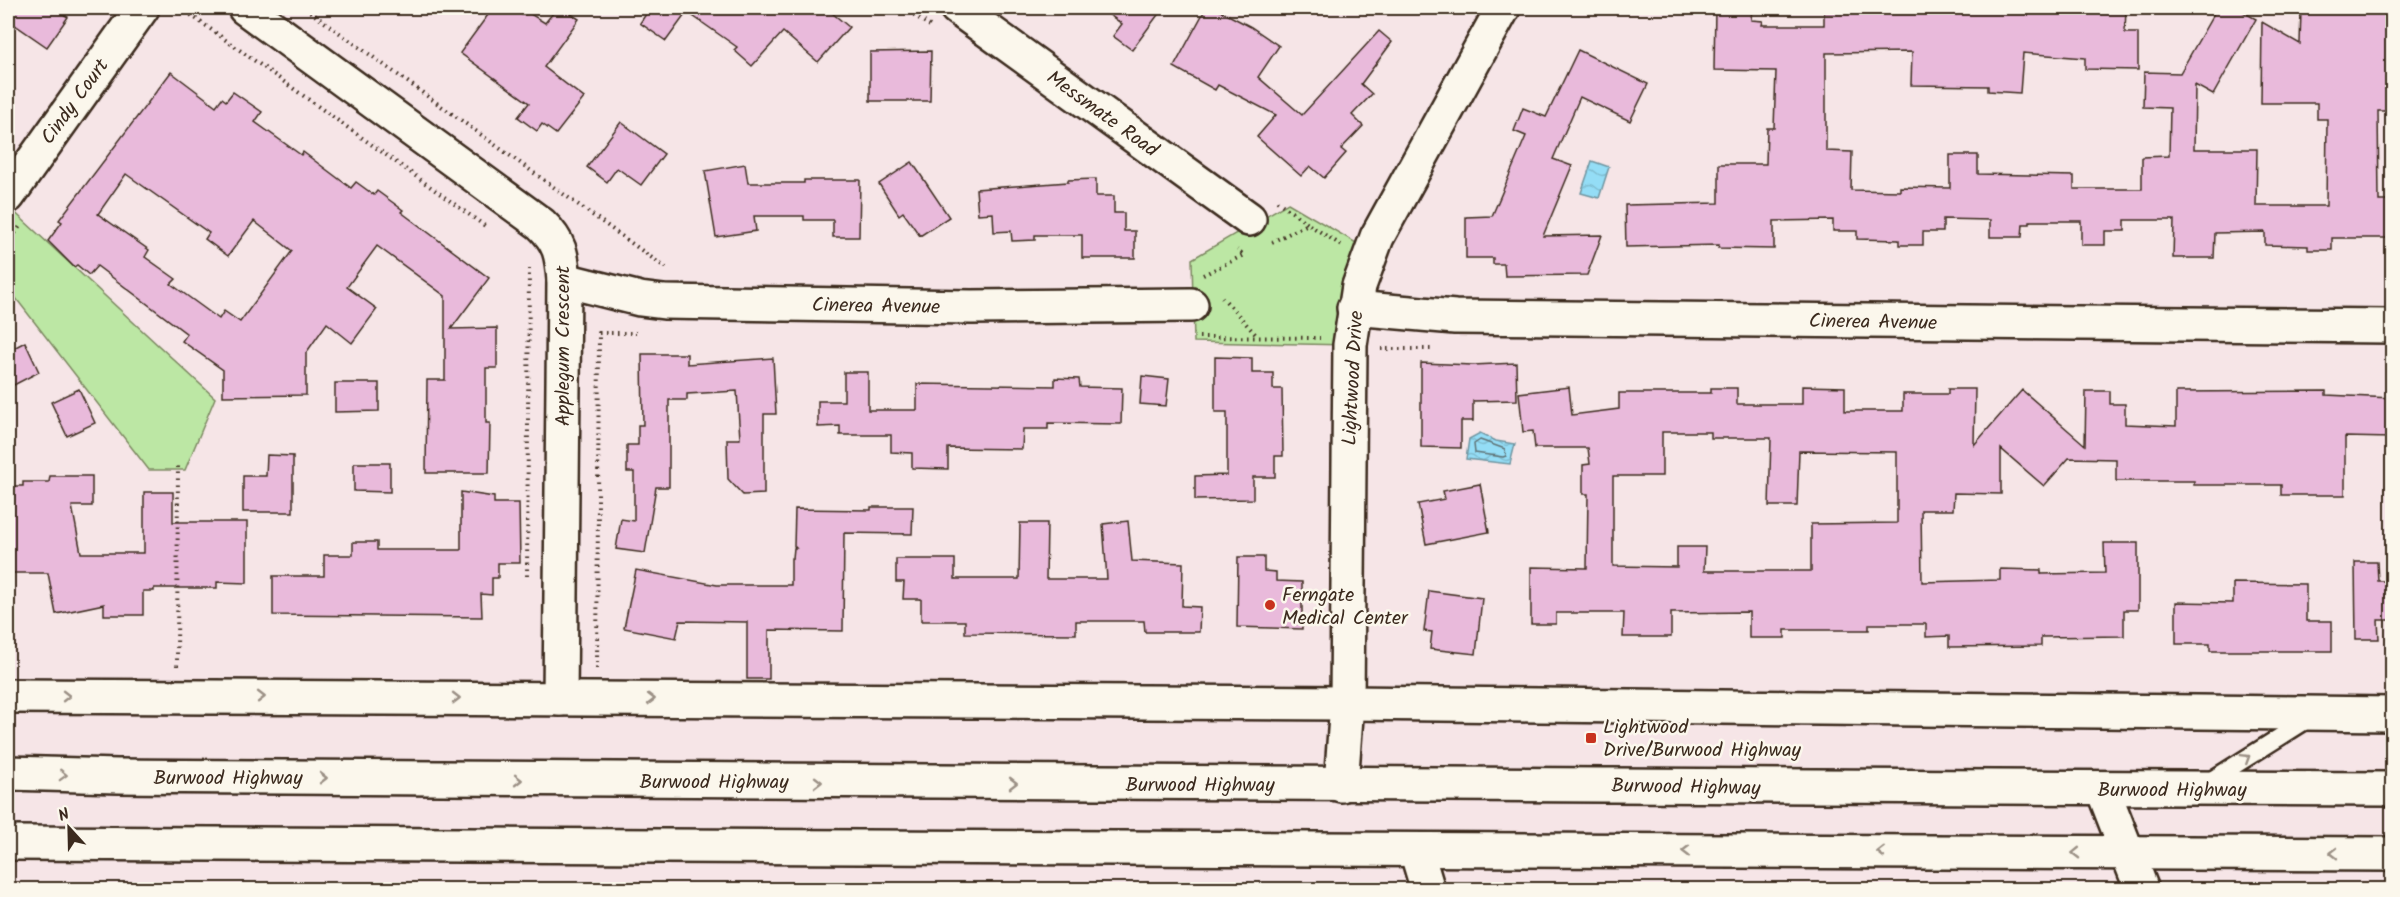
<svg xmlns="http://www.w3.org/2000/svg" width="2400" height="897" viewBox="0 0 2400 897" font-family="Kalam,sans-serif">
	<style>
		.green { fill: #bce7a4; stroke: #7c8861; stroke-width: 1.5 }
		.water { fill: url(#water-waves); stroke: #7095a0; stroke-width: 1.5 }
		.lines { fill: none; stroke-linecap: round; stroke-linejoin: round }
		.shore { stroke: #5f7274; stroke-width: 1.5 }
		.building { fill: #e9badb; stroke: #3b2a1e; stroke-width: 1.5; fill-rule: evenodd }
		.service-casing { stroke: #3b2a1e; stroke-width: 21 }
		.minor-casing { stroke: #3b2a1e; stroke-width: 38 }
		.trunk-casing { stroke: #3b2a1e; stroke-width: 38 }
		.path { stroke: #3b2a1e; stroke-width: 4; stroke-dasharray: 1.5 4.5; stroke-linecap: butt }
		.service { stroke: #fbf7ec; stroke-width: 16 }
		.minor { stroke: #fbf7ec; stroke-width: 33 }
		.trunk { stroke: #fbf7ec; stroke-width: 33 }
		.oneway { stroke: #9b9085 }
		.poi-dot { fill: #c8321e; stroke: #fbf7ec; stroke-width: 2 }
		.labels { text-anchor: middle; stroke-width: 5; stroke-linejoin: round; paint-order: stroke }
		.street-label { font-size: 20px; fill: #3b2a1e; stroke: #fbf7ec }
		.poi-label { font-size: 20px; fill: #3b2a1e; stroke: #fbf7ec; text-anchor: start }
	</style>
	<defs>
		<pattern id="water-waves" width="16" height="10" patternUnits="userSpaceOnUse" patternTransform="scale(1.5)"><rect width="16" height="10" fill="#94ddf6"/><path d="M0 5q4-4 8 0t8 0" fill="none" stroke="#80bed2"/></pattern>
	</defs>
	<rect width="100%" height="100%" fill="#f6e5e7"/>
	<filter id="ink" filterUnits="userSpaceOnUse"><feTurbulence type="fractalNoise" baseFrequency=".0167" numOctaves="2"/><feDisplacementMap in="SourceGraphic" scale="12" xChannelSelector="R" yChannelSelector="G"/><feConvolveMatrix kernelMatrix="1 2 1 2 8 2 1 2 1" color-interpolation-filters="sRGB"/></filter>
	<g filter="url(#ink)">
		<!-- green -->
		<g class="green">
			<path d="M1288,203l82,48 -20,94 -156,-3 -2,-83z"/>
			<path d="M8,206l207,192 -30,72h-36l-141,-182z"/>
		</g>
		<!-- water -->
		<g class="water">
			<path d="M1592,161l17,6 -10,31 -18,-5z"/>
			<path d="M1480,433l16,8 19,3 -5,20 -44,-5 3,-20z"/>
		</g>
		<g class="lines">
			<!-- shore -->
			<path class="shore" d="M1480,440l25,9 1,7 -3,1 -28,-4 -1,-9z"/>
		</g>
		<!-- building -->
		<g class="building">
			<path d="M8,8h46l14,9 -21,30 -39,-27z"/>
			<path d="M493,8h18l11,7 7,-2 16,10 12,-15h5l17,11 -35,48 40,31 -28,36 -14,-10 -5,7 -19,-14 11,-14 -69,-50z"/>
			<path d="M650,8h176l23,19 -31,35 -35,-30 -31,34 -18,-16 3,-3 -50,-35 -21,29 -26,-18z"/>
			<path d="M1100,8h63l-31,42 -19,-14 9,-12z"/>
			<path d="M1206,8h9l36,19 28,19 -21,31 44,38 77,-84 13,11 -31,42 11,10 -20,21 11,11 -22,23 5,4 -22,25 -14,-12 -9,10 -44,-39 19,-22 -58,-30 -3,5 -41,-23z"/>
			<path d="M1715,8h37l-1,12 12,1 -1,4h62v-13h20v-4h102v1l48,2v-3h132l-1,25h13v37l-53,-1v-11l-62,-5 -3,40 -32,-2v-5l-77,-1 1,-33 -86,1v98l26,1 -1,38 49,1v-4l50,1v-33h28v19l96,2v13h68v-32l27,-1 1,-48 -27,-1 1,-35 36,1 37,-65h19l20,11 -43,76 -18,-10 -1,64h63l-1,57h70l1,-87h-10v-16h-56l1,-81 38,22 1,-33 24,1v-4h67v103h-14l1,90h13v37h-60v12h-24v-4l-43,-1v-13l-50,1 -1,25h-41l1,-38h-49v11h-20v14h-24v-24h-51v3h-7l-1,13h-32v-17l-47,-1v13h-20v13h-24v-5l-42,-1v-8h-24v-11l-59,1v28l-56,-1 1,-3 -93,2 -1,-42 94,-2v-39h47l1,-36h7l2,-57 -62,-1z"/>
			<path d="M1578,50l70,34 -18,37 -50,-24 -27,62 19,7 -29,70 59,-1 -15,40 -82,1 -1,-12h-11v-6h-27v-41l26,-1 34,-80 -12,-5 9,-23 23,9z"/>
			<path d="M931,51l-1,50h-60v-49z"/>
			<path d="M171,72l45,34 6,-8 4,3 7,-9 29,20 -7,10 46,33 2,-3 48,36 5,-6 18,13 3,-4 26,19 -2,2 88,66 -38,51 46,-1v40h-11v55h4l-1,50h-63l1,-93h18v-84l-68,-50 -30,41 30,22 -25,34 -25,-20 -21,30v42l-83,1v-26l-41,-29 5,-7 -90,-68 -8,9 -12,-10 -3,2 -26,-26 14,-19 -3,-2zM126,174l83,59 -4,6 23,17 26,-35 38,30 -52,71 -16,-11 -5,8 -48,-35 5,-5 -31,-22 4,-7 -51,-36z"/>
			<path d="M621,122l43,32 -23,31 -24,-17 -10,14 -20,-15z"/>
			<path d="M912,162l37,55 -29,19 -17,-24 -4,3 -20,-31z"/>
			<path d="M745,164l3,19h56v-3h56l-1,57h-26v-17h-29v-4h-50l2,15 -40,6 -11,-66z"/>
			<path d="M1096,179v17h18v17h10v18h11v27h-53v-23h-47v5l-23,1 -1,-10 -17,1 -1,-19 -15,1 -2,-25 92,-7v-2z"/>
			<path d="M25,342l14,30 -31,16v-37z"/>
			<path d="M642,354h45v10l86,-6 3,56h-12v80l-21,1 -15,-16 -1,-40h13l-3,-48 -50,3v6h-18v87h-13l-11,66 -29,-4 5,-30 13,2v-49h-7v-27h11v-20h5z"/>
			<path d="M1215,357l37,1v15h21v16h9l1,67h-8v21h-22v22l-58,1v-24l32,-1v-63h-12z"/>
			<path d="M1421,363l52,2 43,-2 1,37 -44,1v20h-12v27l-40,-1z"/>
			<path d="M844,372h24v38h49v-26l138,2v-8l24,1 1,8 42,1 -1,36 -73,-1v6h-25l-1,20 -74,-1v21l-36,-1v-15l-21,-1v-17h-51v-9l-22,1v-26h26z"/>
			<path d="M1142,376l27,3 -3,27 -26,-2z"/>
			<path d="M335,383h44v28l-44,1z"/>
			<path d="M1802,386l43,1v24h58v-17h45v-5h27l-1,56 48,-55 63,55 1,-54h24v13h15v20l51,2v-34l150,-1v4l66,3v40l-47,-1v58h-64v-10h-87v-4h-78v-22l-47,-1 -25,28 -43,-37v45l-47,-1 -1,17h-32l1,72 78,-2v-11l41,1v4l64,-1 -1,-30h34v67h-14v26l-83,1v9l-92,1v-11l-23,1v-13h-57v6h-84v8h-36v-26l-78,1v24h-48l1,-24h-68v11h-25v-57l56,1 1,-74h-5v-29l7,-1 -2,-16h-53l-2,-17 -10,1 -4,-39 50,-6 3,28 47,-6v-16h92v-5h26v16h65zM1662,432h49v6h60l-2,68h28l2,-55 98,1v71l-86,1v47h-107l1,-24h-28v20l-64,-1v-90h49z"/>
			<path d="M79,389l16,34 -28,13 -16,-34z"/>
			<path d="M267,455l26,1v56h-50v-36h23z"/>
			<path d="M354,463h36v29l-36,-1z"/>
			<path d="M50,476h42v30h-20l9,47h63v-61h29v30h74v61l-30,-1v6h-63v3h-11v24h-39v-11l-48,10 -8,-41h-40v-87h15v-4h26z"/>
			<path d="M1480,484l9,48 -63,12 -8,-40 27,-5 -2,-8z"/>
			<path d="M461,492l33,5v6h25l1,60h-22v15h-6v17l-11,-1 1,23 -209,-2v-39h51v-21h29v-13h24v8h84z"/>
			<path d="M871,507h42l-1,27 -68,-1 -1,98 -74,-1v49h-22v-57l-67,-1 -4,17 -52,-10 12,-58 81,15h74v-27h2l1,-10h2l-2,-2 1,-37 76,1z"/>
			<path d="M1128,521l4,40 51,2 -1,43 18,1 -1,25h-54l-1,-11h-68v13l-111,-1v-12h-44v-22h-18l1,-17h-8v-23h59v20h64l1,-56h27l-1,56h61l-4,-55z"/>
			<path d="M1238,557h26v14l12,1v9l26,1v47l-65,-2z"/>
			<path d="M2355,562h22l1,19h14v39h-14l1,19h-23z"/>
			<path d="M2233,583l73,1v37h26v30h-122v-7h-34v-42l57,1z"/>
			<path d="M1429,591l53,7 -6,56 -46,-5 2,-17 -8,-1z"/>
		</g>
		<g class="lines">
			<!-- service casing -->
			<g class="service-casing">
				<path id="service" d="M2205,784l105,-66"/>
			</g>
			<!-- minor casing -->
			<g class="minor-casing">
				<g id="minor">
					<path d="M245,8l296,216c19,18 21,31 23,56l-4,419"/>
					<path d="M957,8l292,211"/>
					<path d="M8,196l134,-188"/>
					<path d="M564,280l76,19 24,3 307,5 220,-2"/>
					<path d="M1354,308l101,9 937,9"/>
					<path d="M8,696l1339,7 1045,11"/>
					<path d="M1341,785l6,-82 3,-358 9,-59 18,-49 126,-229"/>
					<path d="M2103,790l39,100"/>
					<path d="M1416,850l12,40"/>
				</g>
			</g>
			<!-- trunk casing -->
			<g class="trunk-casing">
				<g id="trunk">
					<path d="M8,773l110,3c495,4 990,6 1486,9 263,1 526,5 788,4"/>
					<path d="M8,843l2384,11"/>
				</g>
			</g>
			<!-- path -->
			<g class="path">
				<path d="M181,8l304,218"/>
				<path d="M305,8l361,260"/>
				<path d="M904,8l26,18"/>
				<path d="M1277,201l31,23"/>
				<path d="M1272,242l36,-18 33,21"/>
				<path d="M8,243l13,-18"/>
				<path d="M1203,275l41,-20 -7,-5"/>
				<path d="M1222,297l36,40"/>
				<path d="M1199,337l121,1"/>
				<path d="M1381,349h52"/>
				<path d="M527,576l2,-307"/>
				<path d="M177,666l1,-201"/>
				<path d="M597,669l2,-336h37"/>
			</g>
			<!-- service -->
			<use href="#service" class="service"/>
			<!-- minor -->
			<use href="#minor" class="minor"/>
			<!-- trunk -->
			<use href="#trunk" class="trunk"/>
		</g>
		<!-- one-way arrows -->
		<defs><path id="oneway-chevron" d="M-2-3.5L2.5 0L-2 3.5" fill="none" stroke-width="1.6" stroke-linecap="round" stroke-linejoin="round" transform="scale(1.5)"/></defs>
		<g class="oneway">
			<use href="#oneway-chevron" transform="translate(66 696)"/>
			<use href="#oneway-chevron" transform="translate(261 697)"/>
			<use href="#oneway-chevron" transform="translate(456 698)"/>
			<use href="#oneway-chevron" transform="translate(651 699)"/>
			<use href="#oneway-chevron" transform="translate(2246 758) rotate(-32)"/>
			<use href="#oneway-chevron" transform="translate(63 775) rotate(2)"/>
			<use href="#oneway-chevron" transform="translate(323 778)"/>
			<use href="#oneway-chevron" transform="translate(518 780)"/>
			<use href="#oneway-chevron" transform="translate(818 782)"/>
			<use href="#oneway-chevron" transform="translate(1013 783)"/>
			<use href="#oneway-chevron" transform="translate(1686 851) rotate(-180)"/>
			<use href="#oneway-chevron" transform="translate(1881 852) rotate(-180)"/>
			<use href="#oneway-chevron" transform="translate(2076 853) rotate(179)"/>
			<use href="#oneway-chevron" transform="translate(2334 853) rotate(-180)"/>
		</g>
	</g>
	<!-- markers -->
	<g class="poi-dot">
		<circle cx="1270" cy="605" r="6"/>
		<rect x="1585" y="732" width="12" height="12" rx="3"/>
	</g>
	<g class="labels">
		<!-- street labels -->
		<g class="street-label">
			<text transform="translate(74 101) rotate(-54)" y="7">Cindy Court</text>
			<text transform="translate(1103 113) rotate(36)" y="7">Messmate Road</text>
			<text transform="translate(876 305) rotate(1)" y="7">Cinerea Avenue</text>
			<text transform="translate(1873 321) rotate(1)" y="7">Cinerea Avenue</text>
			<text transform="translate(562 346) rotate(-90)" y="7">Applegum Crescent</text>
			<text transform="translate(1352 378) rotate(-87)" y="7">Lightwood Drive</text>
			<text x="228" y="784">Burwood Highway</text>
			<text x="714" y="788">Burwood Highway</text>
			<text x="1200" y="791">Burwood Highway</text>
			<text transform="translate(1686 786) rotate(1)" y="7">Burwood Highway</text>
			<text x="2172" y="796">Burwood Highway</text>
		</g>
		<!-- poi labels -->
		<g class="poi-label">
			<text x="1282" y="601">Ferngate<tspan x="1282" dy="23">Medical Center</tspan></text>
			<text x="1603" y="733">Lightwood<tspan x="1603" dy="23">Drive/Burwood Highway</tspan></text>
		</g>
	</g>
	<!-- margin -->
	<rect width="2400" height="897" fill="none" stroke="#fbf7ec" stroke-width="30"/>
	<rect x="15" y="15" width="2370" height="867" fill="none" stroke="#3b2a1e" stroke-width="2" filter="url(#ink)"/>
	<!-- north arrow -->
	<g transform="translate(69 828) rotate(338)" stroke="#fbf7ec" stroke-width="4.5" paint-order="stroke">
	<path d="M0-4.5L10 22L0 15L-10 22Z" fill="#3b2a1e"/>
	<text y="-9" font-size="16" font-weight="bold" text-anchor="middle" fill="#3b2a1e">N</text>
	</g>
</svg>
